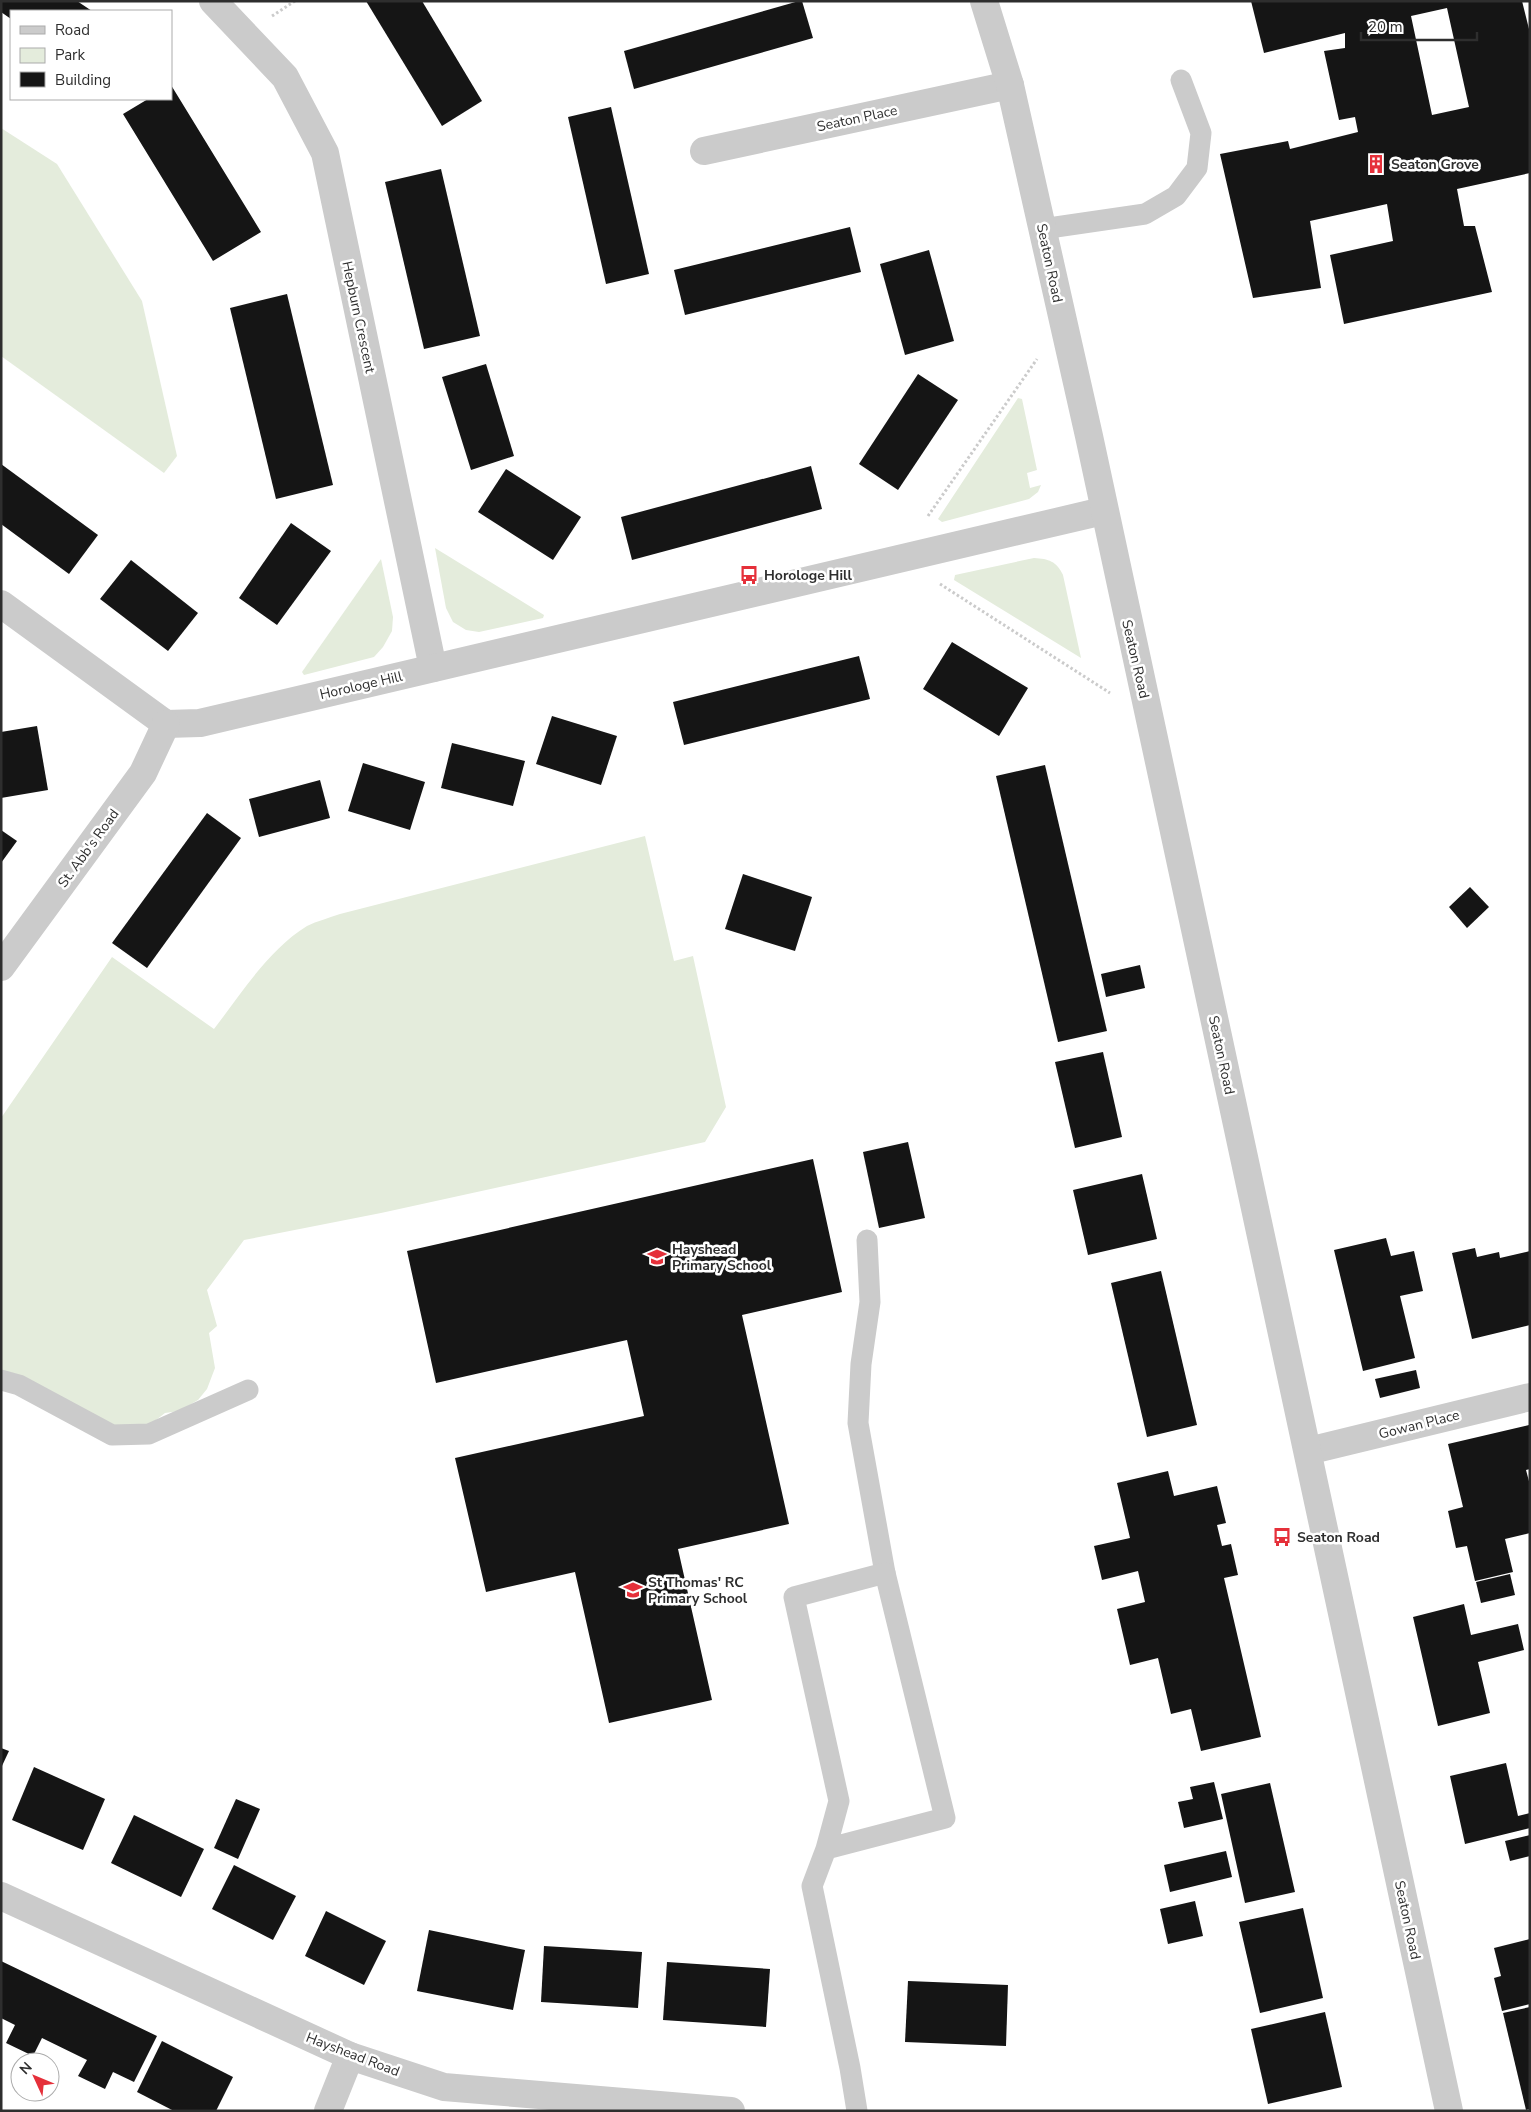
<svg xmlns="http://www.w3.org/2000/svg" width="1531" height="2112" viewBox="0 0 1531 2112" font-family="'Nunito Sans',sans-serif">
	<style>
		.green { fill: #e4ecdc }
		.building { fill: #151515; fill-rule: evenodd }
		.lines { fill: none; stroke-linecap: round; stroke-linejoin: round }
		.path { stroke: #cbcbcb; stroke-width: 3; stroke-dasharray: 2.5 2.5; stroke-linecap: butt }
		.service { stroke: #cbcbcb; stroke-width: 21 }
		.minor { stroke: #cbcbcb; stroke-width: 28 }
		.tertiary { stroke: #cbcbcb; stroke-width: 28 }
		.labels { text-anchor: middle; stroke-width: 5; stroke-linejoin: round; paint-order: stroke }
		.street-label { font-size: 14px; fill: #2e2e2e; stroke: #fff }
		.poi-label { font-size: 14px; font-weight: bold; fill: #2e2e2e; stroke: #fff; text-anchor: start }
	</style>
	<rect width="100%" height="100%" fill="#fff"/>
	<!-- green -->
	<g class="green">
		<path d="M1,128l56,36 85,137 35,155 -13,17 -163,-117z"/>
		<path d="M1018,398l4,1 15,71 -10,3 3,15 11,-3 -3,7 -9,7 -87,23 -4,-3z"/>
		<path d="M435,548l109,67 -1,3 -64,14 -13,-2 -13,-8 -7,-14z"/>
		<path d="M1034,558c15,1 22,3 29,17l18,83 -127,-78 1,-5z"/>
		<path d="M381,559l12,58 -1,14 -9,16 -9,10 -70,18 -2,-3z"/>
		<path d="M645,836l29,125 19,-5 33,151 -21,35 -324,71 -137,27 -37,50 10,36 -8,7 6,35 -8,21 -9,11 -19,11 -14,2 -18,14 -30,4 -116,-56v-257l111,-161 102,72c27,-35 54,-79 93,-103 10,-5 22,-8 33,-12z"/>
	</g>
	<!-- building -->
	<g class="building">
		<path d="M1,1h76l15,10h-81v8l-10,-7z"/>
		<path d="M366,1h56l60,100 -40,25z"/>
		<path d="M799,1h3l11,37 -179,51 -10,-38z"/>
		<path d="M1251,1h271l8,32v140l-73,16 7,37h11l17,66 -148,32 -14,-69 63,-14 -6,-37 -77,17 11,67 -68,10 -33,-144 68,-13 2,8 68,-17 -3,-15 -16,3 -15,-69 21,-3v-15l-81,20zM1447,8l22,99 -37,8 -21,-99z"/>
		<path d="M171,85l90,147 -48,29 -90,-147 25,-15h23z"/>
		<path d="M611,107l38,167 -43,10 -38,-167z"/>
		<path d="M441,169l39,167 -56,13 -39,-167z"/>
		<path d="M850,227l11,45 -176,43 -11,-45z"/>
		<path d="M929,250l25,91 -49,14 -25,-91z"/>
		<path d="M287,294l46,191 -57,14 -46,-191z"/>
		<path d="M486,364l28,92 -43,14 -29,-93z"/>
		<path d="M918,374l40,26 -60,90 -39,-26z"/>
		<path d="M1,464l97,71 -29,39 -68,-50z"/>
		<path d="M811,466l11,43 -190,51 -11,-43z"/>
		<path d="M506,469l75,48 -28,43 -75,-48z"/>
		<path d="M291,523l40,28 -54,74 -38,-27z"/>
		<path d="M131,560l67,53 -30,38 -68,-52z"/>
		<path d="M952,642l76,46 -29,48 -76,-47z"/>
		<path d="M859,656l11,43 -186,46 -11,-43z"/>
		<path d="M552,716l65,20 -16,49 -65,-21z"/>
		<path d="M37,726l11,64 -47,8v-66z"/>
		<path d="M452,743l73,18 -12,45 -72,-18z"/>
		<path d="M363,763l62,19 -15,48 -62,-19z"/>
		<path d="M1045,765l62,266 -49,11 -62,-266z"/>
		<path d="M320,780l10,38 -71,19 -10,-38z"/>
		<path d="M207,813l34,25 -94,130 -35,-25z"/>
		<path d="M1,830l16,11 -16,22z"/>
		<path d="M743,874l69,23 -17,54 -70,-22z"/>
		<path d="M1470,887l19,20 -22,21 -18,-21z"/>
		<path d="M1140,965l5,23 -39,9 -5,-23z"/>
		<path d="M1103,1052l19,85 -47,11 -20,-86z"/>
		<path d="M908,1142l17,76 -46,10 -16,-76z"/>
		<path d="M813,1159l29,133 -100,23 47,209 -111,25 34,151 -103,23 -34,-151 -89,20 -31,-134 189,-42 -17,-76 -191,43 -29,-132z"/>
		<path d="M1142,1174l15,65 -69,16 -15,-65z"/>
		<path d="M1386,1238l5,18 23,-5 9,40 -23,5 15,62 -52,13 -29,-121z"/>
		<path d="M1475,1248l2,9 22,-5 1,6 30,-7v74l-58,14 -20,-86z"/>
		<path d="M1161,1271l36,154 -50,12 -36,-154z"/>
		<path d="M1416,1370l4,18 -40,10 -5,-19z"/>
		<path d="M1529,1425l1,44 -4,1 4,15v48l-25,6 8,33 -38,9 -8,-35 -11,2 -8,-37 15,-4 -15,-63z"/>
		<path d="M1168,1471l6,25 43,-10 9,37 -9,2 5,21 9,-2 7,31 -14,3 37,159 -60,14 -10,-42 -20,5 -13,-56 -28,7 -13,-56 28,-7 -7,-31 -36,9 -8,-34 36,-8 -13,-55z"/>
		<path d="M1510,1574l5,21 -34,8 -5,-21z"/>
		<path d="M1464,1604l7,31 47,-11 6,26 -46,12 12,51 -52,13 -25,-109z"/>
		<path d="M1,1748l8,3 -8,17z"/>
		<path d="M1506,1763l12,53 12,-3v15l-65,16 -15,-68z"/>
		<path d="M34,1767l71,32 -22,51 -71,-30z"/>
		<path d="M1214,1782l9,37 -39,9 -6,-26 15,-3 -3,-12z"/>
		<path d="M1270,1783l25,109 -50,11 -24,-109z"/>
		<path d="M236,1799l24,10 -22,50 -24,-11z"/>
		<path d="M134,1815l70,34 -23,48 -70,-34z"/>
		<path d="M1530,1835v21l-20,5 -5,-20z"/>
		<path d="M1226,1851l6,26 -62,15 -6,-27z"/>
		<path d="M234,1865l62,31 -23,44 -61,-31z"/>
		<path d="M1195,1901l8,35 -35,8 -8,-35z"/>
		<path d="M1303,1908l20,90 -63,15 -21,-91z"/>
		<path d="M326,1911l60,30 -22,44 -59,-29z"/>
		<path d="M429,1930l96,20 -12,60 -96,-19z"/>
		<path d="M1530,1939v65l-28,7 -8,-33 7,-2 -7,-28z"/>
		<path d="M544,1946l98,6 -4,56 -97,-6z"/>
		<path d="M1,1961l156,75 -23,46 -21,-10 -8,17 -27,-13 9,-16 -45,-22 -9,18 -27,-13 9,-18 -14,-7z"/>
		<path d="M667,1962l103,7 -4,58 -103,-7z"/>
		<path d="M908,1981l100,4 -2,61 -101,-4z"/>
		<path d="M1530,2007v102l-4,1 -23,-97z"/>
		<path d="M1325,2012l17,75 -74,17 -17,-75z"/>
		<path d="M162,2041l71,36 -17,34h-42l-37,-19z"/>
	</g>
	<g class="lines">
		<!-- path -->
		<g class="path">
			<path d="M272,16l23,-15"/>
			<path d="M928,516l109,-157"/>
			<path d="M940,584l170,109"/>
		</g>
		<!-- service -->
		<g class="service">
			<path d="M1042,229l103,-15 31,-18 21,-28 4,-35 -20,-53"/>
			<path d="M867,1240l3,62 -9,62 -3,59 27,150"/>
			<path d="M1,1380l18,5 93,50 37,-1 99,-44"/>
			<path d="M826,1849l119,-31 -60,-245 -91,24 45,204 -13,48 -14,37 38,182 7,43"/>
		</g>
		<!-- minor -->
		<g class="minor">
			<path d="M213,1l72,76 40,76 108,515"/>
			<path d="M704,151l306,-66"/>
			<path d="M1,604l165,120 34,-1 903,-212"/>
			<path d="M1,967l142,-194 23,-49"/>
			<path d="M1308,1451l222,-54"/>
			<path d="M1,1896l349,160 94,31 287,24"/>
			<path d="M328,2111l22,-55"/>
		</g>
		<!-- tertiary -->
		<path class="tertiary" d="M984,1l26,84 79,351 360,1675"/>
	</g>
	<!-- icons -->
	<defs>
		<g id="building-bare" transform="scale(1.5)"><path d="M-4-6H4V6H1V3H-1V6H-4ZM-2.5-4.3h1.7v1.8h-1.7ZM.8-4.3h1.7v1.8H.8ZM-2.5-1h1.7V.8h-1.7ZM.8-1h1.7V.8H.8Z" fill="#e5303a" stroke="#fff" stroke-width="2.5" paint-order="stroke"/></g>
		<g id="bus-bare" transform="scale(1.5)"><path d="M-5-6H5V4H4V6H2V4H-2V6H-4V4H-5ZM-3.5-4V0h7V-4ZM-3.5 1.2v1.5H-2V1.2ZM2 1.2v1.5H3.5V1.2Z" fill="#e5303a" stroke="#fff" stroke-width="2.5" paint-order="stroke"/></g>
		<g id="school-bare" transform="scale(1.5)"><path d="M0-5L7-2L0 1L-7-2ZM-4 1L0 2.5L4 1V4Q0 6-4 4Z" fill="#e5303a" stroke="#fff" stroke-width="2.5" paint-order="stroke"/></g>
	</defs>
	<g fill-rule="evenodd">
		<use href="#building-bare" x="1376" y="164"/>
		<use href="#bus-bare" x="749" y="575"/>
		<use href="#school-bare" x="657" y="1257"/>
		<use href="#bus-bare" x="1282" y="1537"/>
		<use href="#school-bare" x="633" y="1590"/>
	</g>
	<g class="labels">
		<!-- street labels -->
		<g class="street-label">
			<text transform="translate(857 118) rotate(-12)" y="5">Seaton Place</text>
			<text transform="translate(1050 263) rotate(78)" y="5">Seaton Road</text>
			<text transform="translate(359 317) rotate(78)" y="5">Hepburn Crescent</text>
			<text transform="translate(1136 659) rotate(77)" y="5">Seaton Road</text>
			<text transform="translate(361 685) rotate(-13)" y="5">Horologe Hill</text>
			<text transform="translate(88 848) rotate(-54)" y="5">St. Abb's Road</text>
			<text transform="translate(1222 1055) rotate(78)" y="5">Seaton Road</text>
			<text transform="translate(1419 1424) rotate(-14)" y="5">Gowan Place</text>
			<text transform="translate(1408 1920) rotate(78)" y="5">Seaton Road</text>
			<text transform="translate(353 2054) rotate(21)" y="5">Hayshead Road</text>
		</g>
		<!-- poi labels -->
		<g class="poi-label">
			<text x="1391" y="169">Seaton Grove</text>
			<text x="764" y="580">Horologe Hill</text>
			<text x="672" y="1254">Hayshead<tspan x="672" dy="16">Primary School</tspan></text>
			<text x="1297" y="1542">Seaton Road</text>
			<text x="648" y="1587">St Thomas' RC<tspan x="648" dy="16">Primary School</tspan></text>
		</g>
	</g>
	<!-- border -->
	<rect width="1531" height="2112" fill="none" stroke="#2e2e2e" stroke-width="5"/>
	<!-- legend -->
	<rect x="10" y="10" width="162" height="90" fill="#ffffff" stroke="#ababab"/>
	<rect x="20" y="26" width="25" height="8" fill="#cbcbcb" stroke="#ababab"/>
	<text x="55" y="35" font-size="15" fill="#2e2e2e">Road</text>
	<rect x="20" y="48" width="25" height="15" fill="#e4ecdc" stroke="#ababab"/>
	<text x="55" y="60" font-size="15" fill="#2e2e2e">Park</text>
	<rect x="20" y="72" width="25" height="15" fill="#151515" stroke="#ababab"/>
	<text x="55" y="85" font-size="15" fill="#2e2e2e">Building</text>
	<!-- north arrow -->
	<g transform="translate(35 2077) rotate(314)"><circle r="24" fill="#ffffff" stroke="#ababab"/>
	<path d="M0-4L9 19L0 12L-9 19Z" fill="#e5303a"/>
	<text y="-8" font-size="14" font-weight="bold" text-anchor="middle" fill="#2e2e2e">N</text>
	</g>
	<!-- scale -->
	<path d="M1361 32v8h116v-8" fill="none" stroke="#2e2e2e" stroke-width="2.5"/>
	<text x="1368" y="32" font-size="15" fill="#2e2e2e" stroke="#ffffff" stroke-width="4" paint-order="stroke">20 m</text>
</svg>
